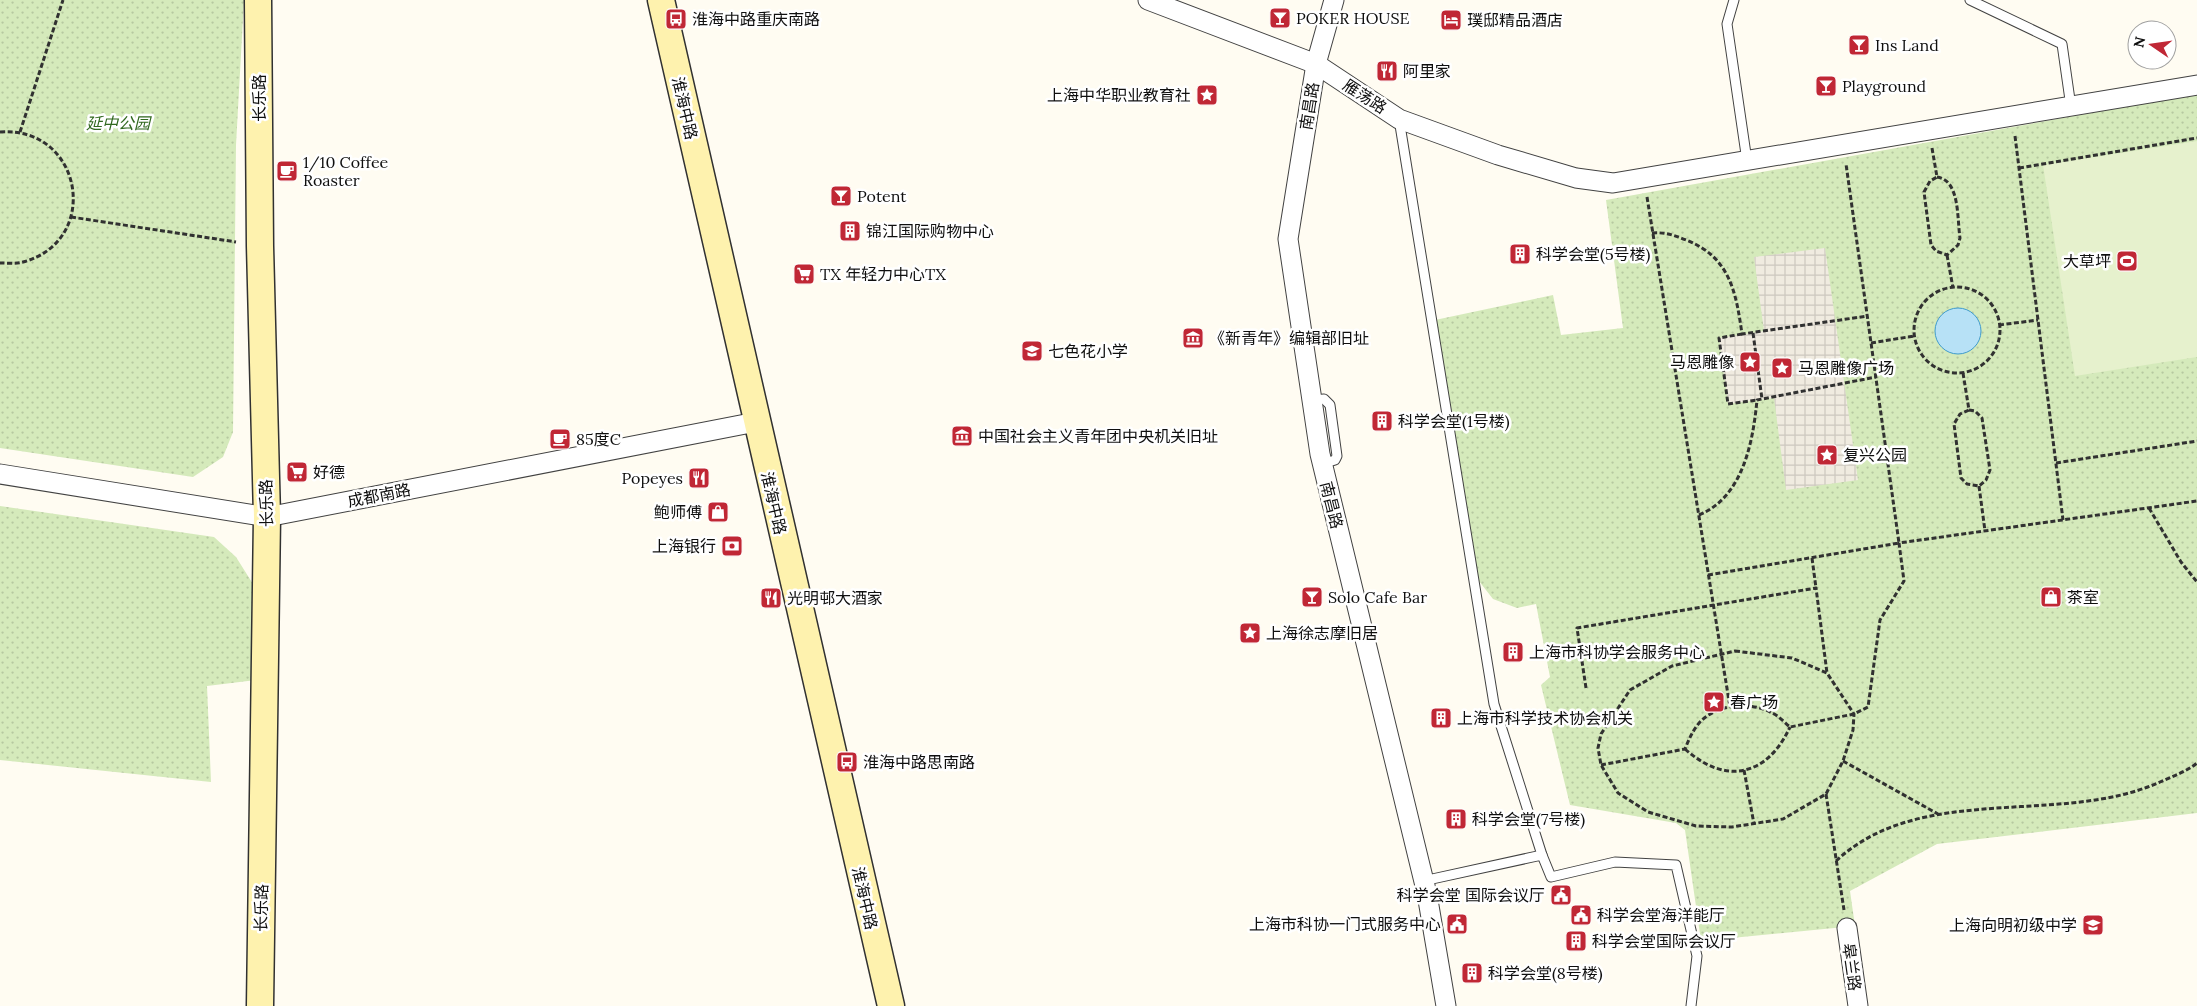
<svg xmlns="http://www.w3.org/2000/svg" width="2197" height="1006" viewBox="0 0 2197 1006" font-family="Lora,'Noto Sans SC',serif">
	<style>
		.green { fill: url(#green-dots) }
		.pitch { fill: #e6f1cd }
		.plaza { fill: url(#plaza-grid) }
		.water { fill: #b7e1f6; stroke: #3e9bcd }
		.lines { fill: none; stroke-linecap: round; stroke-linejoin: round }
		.lane-casing { stroke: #424242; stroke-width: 11 }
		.street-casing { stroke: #424242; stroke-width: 21 }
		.secondary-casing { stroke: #313131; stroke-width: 29 }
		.path { stroke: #313131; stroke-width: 3; stroke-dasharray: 5 2.5; stroke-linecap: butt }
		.lane { stroke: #fff; stroke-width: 9 }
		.street { stroke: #fff; stroke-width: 19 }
		.secondary { stroke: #fef2ae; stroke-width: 26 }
		.labels { text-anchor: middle; stroke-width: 5; stroke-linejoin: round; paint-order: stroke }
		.poi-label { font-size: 16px; fill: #0f0f0f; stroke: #fff; text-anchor: start }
		.street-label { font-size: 16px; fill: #0f0f0f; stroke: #fff }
		.park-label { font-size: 16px; font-style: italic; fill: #31681f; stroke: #fff }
	</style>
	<defs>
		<pattern id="green-dots" width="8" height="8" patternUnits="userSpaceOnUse" patternTransform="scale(1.25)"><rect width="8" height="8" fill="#d5eabb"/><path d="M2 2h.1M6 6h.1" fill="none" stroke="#b6c8a0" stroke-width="1.8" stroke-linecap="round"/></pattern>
		<pattern id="plaza-grid" width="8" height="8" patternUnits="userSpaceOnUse" patternTransform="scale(1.25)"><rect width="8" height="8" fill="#f0ebe0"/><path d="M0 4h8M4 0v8" fill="none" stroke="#cdc8bf"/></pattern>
	</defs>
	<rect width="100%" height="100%" fill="#fffcf2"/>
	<!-- green -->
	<g class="green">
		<path d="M0,0h244l-8,145 -3,287 -10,25 -30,20 -193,-29z"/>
		<path d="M2197,94v719l-260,31 -87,47 5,35 -154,15 -16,-111 -9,-7 -106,-18 -29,-120 9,-8 -14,-73 -19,4 -24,-9 -18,-23 -40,-256 118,-25 8,40 62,-7 -17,-128z"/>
		<path d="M0,506l214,31 22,20 17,27 3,96 -49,6 4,96 -211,-22z"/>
	</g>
	<!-- pitch -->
	<path class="pitch" d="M2197,141v216l-122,19 -32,-211z"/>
	<!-- plaza -->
	<path class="plaza" d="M1825,248l33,232 -72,10 -12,-92 -46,6 -9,-66 45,-7 -10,-74z"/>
	<!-- water -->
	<circle class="water" cx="1958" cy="331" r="23"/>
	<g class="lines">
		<!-- lane casing -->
		<g class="lane-casing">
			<g id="lane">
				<path d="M1734,0l-7,24 20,137"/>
				<path d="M1970,0l92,44 9,63"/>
				<path d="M1399,119l95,585 48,151"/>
				<path d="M1313,400l11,-1 6,6 7,51 -2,4 -13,4"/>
				<path d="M1423,881l119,-26 9,22 64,-15 61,3 21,91 -6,50"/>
			</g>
		</g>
		<!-- street casing -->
		<g class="street-casing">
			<g id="street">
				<path d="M1148,0l168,64 83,55 99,36 78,23 37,5 584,-98"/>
				<path d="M1334,0l-18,64 -28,175 32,215 107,440 19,112"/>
				<path d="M0,474l267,43 489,-95"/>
				<path d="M1847,928l11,78"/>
			</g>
		</g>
		<!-- secondary casing -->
		<g class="secondary-casing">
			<g id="secondary">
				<path d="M258,0l2,246 7,271 -7,489"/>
				<path d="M661,0l230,1006"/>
			</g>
		</g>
		<!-- path -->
		<g class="path">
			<path d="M0,132c83,-6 102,109 23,130 -7,2 -16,1 -23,1"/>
			<path d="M20,132l43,-132"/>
			<path d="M2015,136l48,384"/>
			<path d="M1932,148l5,29"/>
			<path d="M2019,168l178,-30"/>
			<path d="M1937,177c23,3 20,41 23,61l-2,7 -11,10 -11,-4 -5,-6 -7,-53 6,-11z"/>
			<path d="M1647,197l83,510"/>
			<path d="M71,217l165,25"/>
			<path d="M1652,233c13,-1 22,2 34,7 44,17 50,52 56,94l126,-18"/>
			<path d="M1947,255l6,33"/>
			<circle cx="1957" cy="330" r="43"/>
			<path d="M1999,325l39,-5"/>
			<path d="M1753,333l9,66"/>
			<path d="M1742,334l-23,4 9,66 29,-4"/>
			<path d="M1871,343l43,-7"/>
			<path d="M1963,373l6,37"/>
			<path d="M1969,410l6,1 7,7 8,52 -4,10 -7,6 -12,-2 -6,-6 -7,-54 6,-10z"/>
			<path d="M2056,463l141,-22"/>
			<path d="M1979,486l6,45"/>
			<path d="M2149,508l32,54 16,20"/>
			<path d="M1699,515c44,-18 54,-73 58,-115l119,-23"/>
			<path d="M1812,558l4,30"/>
			<path d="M1708,575l191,-32 -53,-379"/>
			<path d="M1735,651l57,7 35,15 27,41 -1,16 -10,31 -17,33 -43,25 -51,8 -36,-1 -48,-14 -30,-19 -17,-28 -3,-17 3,-14 29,-44 42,-24z"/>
			<path d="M1586,688l-9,-60 239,-40 11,85"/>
			<path d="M1685,749c40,36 82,28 105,-22"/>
			<path d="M1843,761l95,53"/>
			<path d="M1601,765l84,-16c4,-10 8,-19 15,-27 17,-18 51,-21 72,-9 7,3 13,10 18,14l64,-13 14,-7 12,-87 24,-39 -5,-38 298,-42"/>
			<path d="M1744,770l10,54"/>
			<path d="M1826,794l18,116"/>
			<path d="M1836,861c86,-80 224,-34 324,-79 13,-6 26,-10 37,-19"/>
		</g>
		<!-- lane -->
		<use href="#lane" class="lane"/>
		<!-- street -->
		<use href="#street" class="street"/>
		<!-- secondary -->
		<use href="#secondary" class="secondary"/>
	</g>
	<!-- icons -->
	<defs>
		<g id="bar-square" transform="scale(1.125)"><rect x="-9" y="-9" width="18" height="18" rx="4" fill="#c02735" stroke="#fff"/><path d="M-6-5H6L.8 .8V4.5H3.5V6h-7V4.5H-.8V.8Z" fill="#fff"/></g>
		<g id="bus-square" transform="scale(1.125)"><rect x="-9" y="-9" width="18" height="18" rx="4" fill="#c02735" stroke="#fff"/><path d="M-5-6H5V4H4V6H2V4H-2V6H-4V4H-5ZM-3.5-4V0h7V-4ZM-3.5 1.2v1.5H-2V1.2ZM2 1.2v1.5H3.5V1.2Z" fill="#fff"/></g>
		<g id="hotel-square" transform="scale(1.125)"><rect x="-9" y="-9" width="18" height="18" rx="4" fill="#c02735" stroke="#fff"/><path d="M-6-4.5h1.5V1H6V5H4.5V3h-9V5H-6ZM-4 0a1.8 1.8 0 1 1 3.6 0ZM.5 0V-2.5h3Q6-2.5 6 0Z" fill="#fff"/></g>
		<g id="restaurant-square" transform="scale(1.125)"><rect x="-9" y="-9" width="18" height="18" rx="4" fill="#c02735" stroke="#fff"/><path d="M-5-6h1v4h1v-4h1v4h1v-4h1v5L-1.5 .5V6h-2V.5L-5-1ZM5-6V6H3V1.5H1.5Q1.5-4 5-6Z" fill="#fff"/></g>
		<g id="sight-square" transform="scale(1.125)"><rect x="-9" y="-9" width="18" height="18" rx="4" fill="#c02735" stroke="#fff"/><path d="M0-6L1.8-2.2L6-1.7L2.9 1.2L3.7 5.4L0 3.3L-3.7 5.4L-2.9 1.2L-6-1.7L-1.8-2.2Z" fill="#fff"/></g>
		<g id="cafe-square" transform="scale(1.125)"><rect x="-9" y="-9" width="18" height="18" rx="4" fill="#c02735" stroke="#fff"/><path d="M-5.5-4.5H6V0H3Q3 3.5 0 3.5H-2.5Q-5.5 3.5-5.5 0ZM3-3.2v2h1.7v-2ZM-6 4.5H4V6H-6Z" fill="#fff"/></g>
		<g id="building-square" transform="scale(1.125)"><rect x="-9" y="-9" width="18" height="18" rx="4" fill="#c02735" stroke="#fff"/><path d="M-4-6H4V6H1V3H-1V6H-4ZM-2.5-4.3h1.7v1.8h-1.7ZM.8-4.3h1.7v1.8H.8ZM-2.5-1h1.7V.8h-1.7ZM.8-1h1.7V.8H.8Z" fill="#fff"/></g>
		<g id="stadium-square" transform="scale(1.125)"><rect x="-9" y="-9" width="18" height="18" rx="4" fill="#c02735" stroke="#fff"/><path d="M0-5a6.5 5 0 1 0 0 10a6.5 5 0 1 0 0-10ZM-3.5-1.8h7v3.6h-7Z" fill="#fff"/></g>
		<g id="supermarket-square" transform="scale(1.125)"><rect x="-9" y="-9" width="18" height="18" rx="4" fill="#c02735" stroke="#fff"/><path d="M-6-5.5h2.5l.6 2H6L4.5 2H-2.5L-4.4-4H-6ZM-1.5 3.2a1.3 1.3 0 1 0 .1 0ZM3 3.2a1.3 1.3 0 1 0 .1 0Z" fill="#fff"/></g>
		<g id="museum-square" transform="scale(1.125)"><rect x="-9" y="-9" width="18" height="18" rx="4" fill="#c02735" stroke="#fff"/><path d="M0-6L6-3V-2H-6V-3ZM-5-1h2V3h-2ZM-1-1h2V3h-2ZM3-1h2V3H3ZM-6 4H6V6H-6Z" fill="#fff"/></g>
		<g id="school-square" transform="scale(1.125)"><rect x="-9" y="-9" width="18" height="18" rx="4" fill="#c02735" stroke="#fff"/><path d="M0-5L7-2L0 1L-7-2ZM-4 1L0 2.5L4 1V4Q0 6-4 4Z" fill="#fff"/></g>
		<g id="shop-square" transform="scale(1.125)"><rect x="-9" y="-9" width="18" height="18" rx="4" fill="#c02735" stroke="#fff"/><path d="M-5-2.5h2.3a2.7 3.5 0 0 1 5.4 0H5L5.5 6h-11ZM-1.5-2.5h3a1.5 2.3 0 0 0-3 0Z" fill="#fff"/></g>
		<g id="bank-square" transform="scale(1.125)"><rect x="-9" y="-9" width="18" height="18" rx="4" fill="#c02735" stroke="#fff"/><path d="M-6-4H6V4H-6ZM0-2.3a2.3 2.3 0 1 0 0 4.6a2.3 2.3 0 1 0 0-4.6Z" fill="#fff"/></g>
		<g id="civic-square" transform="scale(1.125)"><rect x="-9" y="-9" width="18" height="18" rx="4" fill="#c02735" stroke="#fff"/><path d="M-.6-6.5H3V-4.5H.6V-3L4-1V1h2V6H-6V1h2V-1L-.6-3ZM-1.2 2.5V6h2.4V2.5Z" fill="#fff"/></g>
	</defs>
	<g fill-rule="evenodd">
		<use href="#bar-square" x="1280" y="18"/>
		<use href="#bus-square" x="676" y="19"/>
		<use href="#hotel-square" x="1451" y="20"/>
		<use href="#bar-square" x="1859" y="45"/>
		<use href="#restaurant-square" x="1387" y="71"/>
		<use href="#bar-square" x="1826" y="86"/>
		<use href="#sight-square" x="1207" y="95"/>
		<use href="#cafe-square" x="287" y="171"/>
		<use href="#bar-square" x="841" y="196"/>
		<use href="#building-square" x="850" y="231"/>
		<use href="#building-square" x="1520" y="254"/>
		<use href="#stadium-square" x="2127" y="261"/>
		<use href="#supermarket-square" x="804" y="274"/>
		<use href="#museum-square" x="1193" y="338"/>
		<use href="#school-square" x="1032" y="351"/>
		<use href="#sight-square" x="1750" y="362"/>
		<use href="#sight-square" x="1782" y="368"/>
		<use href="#building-square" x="1382" y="421"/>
		<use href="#museum-square" x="962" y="436"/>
		<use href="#cafe-square" x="560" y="439"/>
		<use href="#sight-square" x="1827" y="455"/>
		<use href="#supermarket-square" x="297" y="472"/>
		<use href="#restaurant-square" x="699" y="478"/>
		<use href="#shop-square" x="718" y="512"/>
		<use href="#bank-square" x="732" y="546"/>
		<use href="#bar-square" x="1312" y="597"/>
		<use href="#shop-square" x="2051" y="597"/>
		<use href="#restaurant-square" x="771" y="598"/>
		<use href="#sight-square" x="1250" y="633"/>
		<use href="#building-square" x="1513" y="652"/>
		<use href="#sight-square" x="1714" y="702"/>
		<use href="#building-square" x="1441" y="718"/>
		<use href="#bus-square" x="847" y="762"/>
		<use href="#building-square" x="1456" y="819"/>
		<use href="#civic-square" x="1561" y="895"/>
		<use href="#civic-square" x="1581" y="915"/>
		<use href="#civic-square" x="1457" y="924"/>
		<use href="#school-square" x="2093" y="925"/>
		<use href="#building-square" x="1576" y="941"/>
		<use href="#building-square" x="1472" y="973"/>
	</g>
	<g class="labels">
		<!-- poi labels -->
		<g class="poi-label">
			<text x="1296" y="24">POKER HOUSE</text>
			<text x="692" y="25">淮海中路重庆南路</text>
			<text x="1467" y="26">璞邸精品酒店</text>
			<text x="1875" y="51">Ins Land</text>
			<text x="1403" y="77">阿里家</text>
			<text x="1842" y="92">Playground</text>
			<text x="1191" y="101" text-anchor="end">上海中华职业教育社</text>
			<text x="303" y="168">1/10 Coffee<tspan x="303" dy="18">Roaster</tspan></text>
			<text x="857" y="202">Potent</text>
			<text x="866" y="237">锦江国际购物中心</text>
			<text x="1536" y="260">科学会堂(5号楼)</text>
			<text x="2111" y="267" text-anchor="end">大草坪</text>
			<text x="820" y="280">TX 年轻力中心TX</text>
			<text x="1209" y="344">《新青年》编辑部旧址</text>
			<text x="1048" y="357">七色花小学</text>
			<text x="1734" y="368" text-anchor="end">马恩雕像</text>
			<text x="1798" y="374">马恩雕像广场</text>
			<text x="1398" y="427">科学会堂(1号楼)</text>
			<text x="978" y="442">中国社会主义青年团中央机关旧址</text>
			<text x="576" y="445">85度C</text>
			<text x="1843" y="461">复兴公园</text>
			<text x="313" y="478">好德</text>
			<text x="683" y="484" text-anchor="end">Popeyes</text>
			<text x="702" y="518" text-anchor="end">鲍师傅</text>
			<text x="716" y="552" text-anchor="end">上海银行</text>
			<text x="1328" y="603">Solo Cafe Bar</text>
			<text x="2067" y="603">茶室</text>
			<text x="787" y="604">光明邨大酒家</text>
			<text x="1266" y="639">上海徐志摩旧居</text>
			<text x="1529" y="658">上海市科协学会服务中心</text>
			<text x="1730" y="708">春广场</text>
			<text x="1457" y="724">上海市科学技术协会机关</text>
			<text x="863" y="768">淮海中路思南路</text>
			<text x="1472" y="825">科学会堂(7号楼)</text>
			<text x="1545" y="901" text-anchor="end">科学会堂 国际会议厅</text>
			<text x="1597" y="921">科学会堂海洋能厅</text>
			<text x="1441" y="930" text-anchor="end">上海市科协一门式服务中心</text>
			<text x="2077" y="931" text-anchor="end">上海向明初级中学</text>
			<text x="1592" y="947">科学会堂国际会议厅</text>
			<text x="1488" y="979">科学会堂(8号楼)</text>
		</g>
		<!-- street labels -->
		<g class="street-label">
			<text transform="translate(1365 96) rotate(33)" y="6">雁荡路</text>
			<text transform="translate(259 98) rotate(-90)" y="6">长乐路</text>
			<text transform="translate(1309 106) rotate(-81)" y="6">南昌路</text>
			<text transform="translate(685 108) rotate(77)" y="6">淮海中路</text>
			<text transform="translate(379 495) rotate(-11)" y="6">成都南路</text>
			<text transform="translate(266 503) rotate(-91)" y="6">长乐路</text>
			<text transform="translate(774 503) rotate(77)" y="6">淮海中路</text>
			<text transform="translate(1332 505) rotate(76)" y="6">南昌路</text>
			<text transform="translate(865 898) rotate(77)" y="6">淮海中路</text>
			<text transform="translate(261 908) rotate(-89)" y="6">长乐路</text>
			<text transform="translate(1852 967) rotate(82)" y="6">皋兰路</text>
		</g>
		<!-- park labels -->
		<g class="park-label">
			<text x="118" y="129">延中公园</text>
		</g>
	</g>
	<!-- north arrow -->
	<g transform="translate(2152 45) rotate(283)"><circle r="24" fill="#ffffff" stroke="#9f9f9f"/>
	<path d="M0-4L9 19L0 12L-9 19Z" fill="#c02735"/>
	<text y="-8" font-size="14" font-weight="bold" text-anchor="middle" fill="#0f0f0f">N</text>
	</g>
</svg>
